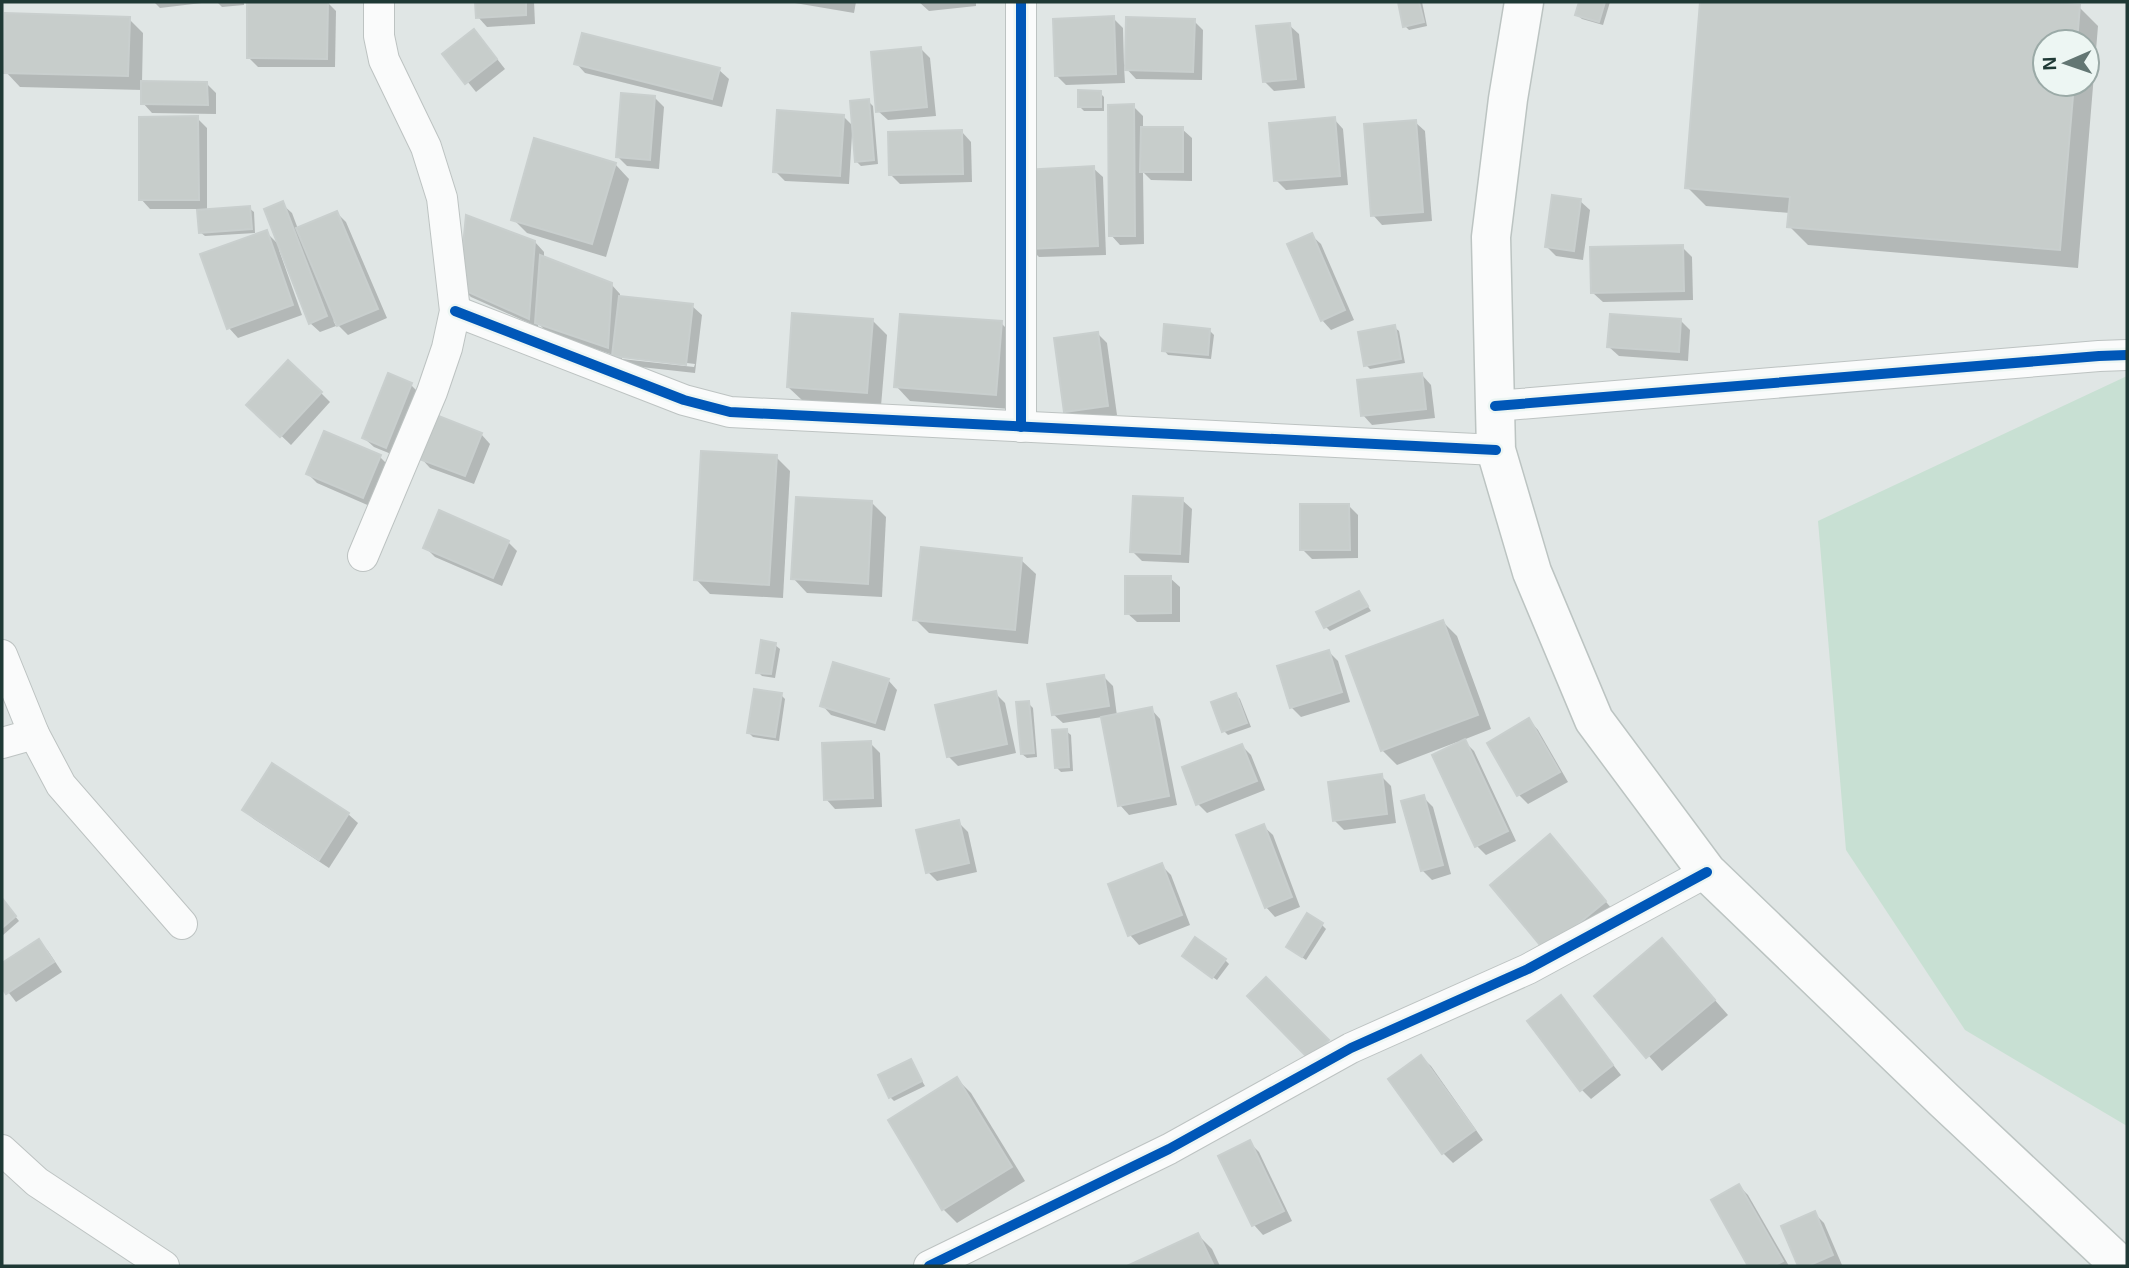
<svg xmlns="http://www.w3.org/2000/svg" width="2129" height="1268" viewBox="0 0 2129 1268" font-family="Helvetica,sans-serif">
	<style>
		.green { fill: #c8e0d3 }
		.shadow { fill: #0003; fill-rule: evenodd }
		.building { fill: #c7cdcb; stroke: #c9cfce; stroke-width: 2 }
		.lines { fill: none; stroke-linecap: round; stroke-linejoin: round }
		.street-casing { stroke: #bdc3c2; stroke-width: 32 }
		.secondary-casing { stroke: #bcc4c2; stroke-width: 41 }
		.street { stroke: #fafbfb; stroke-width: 30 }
		.secondary { stroke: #fafbfb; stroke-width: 38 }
		.cycleway-casing { stroke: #edf6f3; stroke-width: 15 }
		.cycleway { stroke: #0057b8; stroke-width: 10 }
	</style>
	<rect width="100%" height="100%" fill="#e0e6e5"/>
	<!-- green -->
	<path class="green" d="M2127,376v750l-162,-96 -119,-180 -28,-329z"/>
	<!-- shadow -->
	<g class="shadow">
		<path d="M154,2h56l-50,6z"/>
		<path d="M217,2h27v3l-22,2z"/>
		<path d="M249,2h78l9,9 -1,56h-77l-10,-10z"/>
		<path d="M477,2h57l1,22 -48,3 -9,-10z"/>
		<path d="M789,2h67l-2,11z"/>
		<path d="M919,2h57v4l-47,5z"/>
		<path d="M1400,2h22l5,24 -18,4 -4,-4z"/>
		<path d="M1581,2h29l-7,23 -21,-6 -5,-4z"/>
		<path d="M1702,2h315l62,5 19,19 -20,242 -270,-23 -19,-19 1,-13 -84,-7 -19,-19zM2045,42h42v42h-42z"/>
		<path d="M1113,18l10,10 1,37 70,-44 9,9 -1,50 -66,-1 -12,-13 1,17 -59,2 -10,-10z"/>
		<path d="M129,19l14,14 -1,50 65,1 9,9v21l-64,-1 -9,-10v-13l-123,-3 -14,-15z"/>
		<path d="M1289,25l10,9 6,54 -31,3 -10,-10z"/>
		<path d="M483,41l22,28 -29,23 -31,-38z"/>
		<path d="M921,49l9,9 6,58 -48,4 -10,-9z"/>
		<path d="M576,63l143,7 10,9 -7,28 -137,-34z"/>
		<path d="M1100,93l4,4v14h-20l-5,-5z"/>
		<path d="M654,97l10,10 -5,62 -32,-3 -9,-9z"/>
		<path d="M868,101l5,5 5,58 -17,2 -5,-5 -2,-27h-2l-3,50 -64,-3 -10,-10 68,-55 11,11z"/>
		<path d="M1133,106l10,10v12l39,1 10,9v43l-41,-1 -8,-8 1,72 -24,1 -9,-10z"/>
		<path d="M197,118l10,10v83l42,-3 5,4 1,21 -50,3 -5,-4 -1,-23h-49l-9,-10z"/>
		<path d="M1334,119l9,10 5,56 -62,5 -10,-10z"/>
		<path d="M1415,122l10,9 7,90 -50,4 -9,-10z"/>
		<path d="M962,132l9,10 1,40 -72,2 -10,-10z"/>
		<path d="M615,164l14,15 -23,78 -79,-24 -14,-14z"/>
		<path d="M1093,168l10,9 3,78 -67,2 -9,-9z"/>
		<path d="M1580,201l10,9 -7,50 -27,-4 -9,-9z"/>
		<path d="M282,204l10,9 6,16 39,-16 9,9 41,96 -39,17 -15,-15 3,6 -16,6 -10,-9 -28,-74 -3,1 23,65 -64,23 -9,-10 37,-96 15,15z"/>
		<path d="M1311,235l10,9 33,76 -23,10 -9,-10z"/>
		<path d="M535,242l9,10v6l67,26 9,10v3l72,9 10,9 -7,58 -72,-8 -10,-10 -66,-23 -9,-9v4l-67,-30 -10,-10zM622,355l73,9 -1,3 -72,-8z"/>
		<path d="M1682,247l10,10 1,43 -90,2 -10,-9z"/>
		<path d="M872,320l15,15 -6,71 -78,-5 -15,-14z"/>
		<path d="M1680,320l10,10 -2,31 -69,-5 -10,-9z"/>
		<path d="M1001,323l14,14 -5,72 -100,-8 -14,-15z"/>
		<path d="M1394,327l5,4 6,32 -35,6 -4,-4z"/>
		<path d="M1209,330l5,5 -3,24 -43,-4 -4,-5z"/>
		<path d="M1098,334l9,9 10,72 -42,6 -10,-9z"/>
		<path d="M1422,375l9,10 4,33 -63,7 -9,-10z"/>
		<path d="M411,385l9,9 -24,62 -22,-9 -10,-9z"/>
		<path d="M321,393l9,9 -39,43 -42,-40z"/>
		<path d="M481,434l9,10 -16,40 -44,-16 -9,-10z"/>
		<path d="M380,457l9,9 -17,41 -55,-24 -9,-9z"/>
		<path d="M776,457l14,14 -7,127 -73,-4 -14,-15z"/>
		<path d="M1182,500l10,9 -3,54 -47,-2 -10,-10z"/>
		<path d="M872,503l14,14 -4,80 -75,-4 -14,-15z"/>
		<path d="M1349,506l9,9v43l-46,1 -10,-10z"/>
		<path d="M508,542l9,9 -15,35 -67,-29 -10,-10z"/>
		<path d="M1021,560l15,14 -8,70 -99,-11 -14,-14z"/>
		<path d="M1170,578l10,9v35h-43l-10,-9z"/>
		<path d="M1359,593l12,18 -41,20 -4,-4z"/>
		<path d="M1443,622l14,14 34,93 -28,11 11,11 42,90 -30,14 -9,-9 -20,-104 -60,23 -15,-15z"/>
		<path d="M775,645l5,4 -5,29 -13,-2 -4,-4z"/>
		<path d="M1329,652l9,9 12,41 -49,15 -10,-10z"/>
		<path d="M1103,676l10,10 4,30 34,-7 9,10 17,86 -48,10 -9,-10 -18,-88 -39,6 -10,-9z"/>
		<path d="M888,680l9,10 -12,41 -54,-16 -9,-10z"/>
		<path d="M995,693l10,10 11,50 -58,13 -9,-9z"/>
		<path d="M781,695l4,4 -6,42 -26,-4 -4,-4z"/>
		<path d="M1236,695l4,4 11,28 -23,8 -4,-4z"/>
		<path d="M1028,703l5,5 4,49 -10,1 -5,-4z"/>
		<path d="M1529,720l9,10 30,52 -40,22 -9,-9z"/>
		<path d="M1066,731l5,4 2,36 -12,1 -4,-4z"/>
		<path d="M870,743l10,10 2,54 -47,2 -9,-10z"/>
		<path d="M1242,746l9,9 14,35 -58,23 -9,-9z"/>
		<path d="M1381,776l10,10 5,37 -52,7 -9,-9z"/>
		<path d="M1423,797l10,10 18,67 -19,6 -10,-10z"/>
		<path d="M244,810l104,4 10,9 -29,45 -75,-49z"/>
		<path d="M958,822l10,10 9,40 -40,9 -9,-9z"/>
		<path d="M1263,826l10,9 27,72 -25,10 -9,-10z"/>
		<path d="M1550,836l68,80 -72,34z"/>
		<path d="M1161,865l10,10 19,50 -51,20 -9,-10z"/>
		<path d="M2,900l17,21 -17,15z"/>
		<path d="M1322,925l4,4 -20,31 -18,-13z"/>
		<path d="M1662,940l66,75 -66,56 -65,-75z"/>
		<path d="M39,942l9,9 14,21 -46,30 -14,-18v-19z"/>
		<path d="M1188,960h37l4,4 -12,16z"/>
		<path d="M1560,997l61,78 -30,24 -10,-10z"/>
		<path d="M1421,1057l10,9 52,74 -30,23 -10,-10 -52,-74z"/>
		<path d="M910,1061l15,25 -31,15 -4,-4z"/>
		<path d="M957,1079l14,14 54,88 -68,42 -14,-14z"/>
		<path d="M1250,1143l9,9 33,69 -29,14 -9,-10z"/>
		<path d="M1739,1186l9,9 41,71h-39l-37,-65z"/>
		<path d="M1814,1213l10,10 18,42 -42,1 -17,-39z"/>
		<path d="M1198,1235l14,14 8,17h-89z"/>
	</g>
	<!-- building -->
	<g class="building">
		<path d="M247,2h81l-1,57 -80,-1z"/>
		<path d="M475,2h51v13l-50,3z"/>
		<path d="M1398,2h21l5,20 -21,5z"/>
		<path d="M1579,2h26l-6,20 -24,-7z"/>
		<path d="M1700,2h339l41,3 -3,37h-32v42h29l-14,166 -273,-23 3,-30 -105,-9z"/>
		<path d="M5,13l125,4 -2,59 -124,-3z"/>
		<path d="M1114,16l2,58 -61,2 -2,-57z"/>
		<path d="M1126,17l69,2 -2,53 -68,-2z"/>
		<path d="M1290,23l6,56 -33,3 -7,-56z"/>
		<path d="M474,29l23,30 -32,25 -23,-30z"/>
		<path d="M582,33l138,35 -8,31 -138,-35z"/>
		<path d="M921,47l6,60 -51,5 -5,-60z"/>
		<path d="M141,81l66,1 1,23 -67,-1z"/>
		<path d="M1078,90l23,1v16h-23z"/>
		<path d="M621,93l34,3 -5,64 -34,-3z"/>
		<path d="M869,99l5,61 -19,2 -5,-61z"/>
		<path d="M1134,104l1,132h-26l-1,-131z"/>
		<path d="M777,110l67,5 -4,61 -67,-4z"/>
		<path d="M198,116l1,84h-60v-83z"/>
		<path d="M1335,117l5,59 -66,5 -5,-58z"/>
		<path d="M1416,120l7,92 -52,4 -7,-92z"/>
		<path d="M1141,127h42v45h-43z"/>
		<path d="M962,130l1,44 -74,1 -1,-43z"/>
		<path d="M534,138l82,25 -24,81 -81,-24z"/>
		<path d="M1094,166l4,80 -70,3 -4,-79z"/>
		<path d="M1552,195l29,4 -7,52 -29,-4z"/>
		<path d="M283,201l44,115 -18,8 -45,-115z"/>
		<path d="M250,206l2,23 -53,4 -2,-23z"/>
		<path d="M337,211l41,98 -41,17 -41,-98z"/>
		<path d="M466,215l69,26 -6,78 -70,-31z"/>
		<path d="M267,230l26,75 -66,24 -27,-75z"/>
		<path d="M1312,233l33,77 -24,11 -34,-77z"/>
		<path d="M1683,245l1,46 -93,2 -1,-46z"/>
		<path d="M540,255l72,28 -4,65 -73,-25z"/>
		<path d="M619,296l74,8 -7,61 -74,-9z"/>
		<path d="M792,313l81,6 -6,74 -80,-6z"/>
		<path d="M900,314l102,7 -6,74 -102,-8z"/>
		<path d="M1610,314l71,5 -2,33 -72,-5z"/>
		<path d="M1164,324l46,5 -2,26 -46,-4z"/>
		<path d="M1395,325l6,34 -37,7 -6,-34z"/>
		<path d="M1098,332l10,74 -44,6 -10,-74z"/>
		<path d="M288,360l34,32 -42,45 -34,-32z"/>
		<path d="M388,373l24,10 -26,65 -24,-10z"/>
		<path d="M1422,373l4,36 -65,7 -4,-36z"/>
		<path d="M436,415l46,18 -17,43 -46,-17z"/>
		<path d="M324,431l57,24 -18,43 -57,-24z"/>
		<path d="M701,451l76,4 -8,130 -75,-5z"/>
		<path d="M1133,496l50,2 -3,56 -50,-2z"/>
		<path d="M796,497l76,4 -4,83 -77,-5z"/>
		<path d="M1300,504h49l1,46h-50z"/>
		<path d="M439,510l70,31 -16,37 -70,-30z"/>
		<path d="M921,547l101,11 -7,72 -102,-10z"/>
		<path d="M1125,576h46v37l-46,1z"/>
		<path d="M1359,591l9,15 -44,22 -8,-16z"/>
		<path d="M1443,620l35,95 -97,36 -35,-95z"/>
		<path d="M761,640l15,3 -5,31 -15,-1z"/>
		<path d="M1329,650l13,42 -52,16 -13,-42z"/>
		<path d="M833,662l56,17 -14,44 -55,-17z"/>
		<path d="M1104,675l5,31 -57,9 -5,-31z"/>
		<path d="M754,689l28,4 -7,44 -28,-4z"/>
		<path d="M996,691l11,53 -60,13 -12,-52z"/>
		<path d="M1236,693l11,30 -25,9 -11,-30z"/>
		<path d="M1029,701l5,52 -13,1 -5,-52z"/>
		<path d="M1152,707l17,89 -51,10 -17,-89z"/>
		<path d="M1529,718l31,54 -43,24 -30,-53z"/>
		<path d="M1067,729l2,38 -14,1 -3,-38z"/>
		<path d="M1465,739l43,92 -33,16 -43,-92z"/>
		<path d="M871,741l2,57 -49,2 -2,-57z"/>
		<path d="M1242,744l15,37 -61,24 -14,-38z"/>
		<path d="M272,763l77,50 -30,47 -77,-50z"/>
		<path d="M1382,774l5,40 -54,7 -5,-39z"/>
		<path d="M1424,795l19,70 -22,6 -20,-70z"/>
		<path d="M959,820l10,43 -43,10 -10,-43z"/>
		<path d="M1264,824l28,73 -27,11 -29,-73z"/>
		<path d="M1550,834l56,67 -61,50 -55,-66z"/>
		<path d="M1162,863l20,52 -54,21 -20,-52z"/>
		<path d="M2,898l14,18 -14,12z"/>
		<path d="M1307,913l16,10 -21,34 -16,-10z"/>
		<path d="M1195,937l31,22 -14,19 -30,-22z"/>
		<path d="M1662,938l53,62 -69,58 -52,-62z"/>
		<path d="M39,939l15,23 -48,32 -4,-6v-25z"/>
		<path d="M1266,977l63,63 -20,19 -62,-63z"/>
		<path d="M1561,995l52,70 -33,26 -53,-70z"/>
		<path d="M1421,1055l54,75 -33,24 -54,-75z"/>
		<path d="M911,1059l11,22 -33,17 -11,-23z"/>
		<path d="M957,1077l55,90 -70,43 -54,-90z"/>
		<path d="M1250,1140l34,71 -32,15 -34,-70z"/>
		<path d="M1739,1184l44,77 -9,5h-26l-37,-66z"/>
		<path d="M1815,1211l18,44 -25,11h-10l-17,-40z"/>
		<path d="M1198,1233l16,33h-87z"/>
	</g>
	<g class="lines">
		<!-- street casing -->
		<g class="street-casing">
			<g id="street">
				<path d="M455,311l229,89 46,12 766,38"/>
				<path d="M1495,406l604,-50 28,-1"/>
				<path d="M1021,427v-425"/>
				<path d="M363,556l69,-164 15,-44 8,-37 -13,-113 -16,-51 -42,-87 -5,-24v-34"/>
				<path d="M2,655l32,79 27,51 121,139"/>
				<path d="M2,743l32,-9"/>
				<path d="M2,1150l35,32 127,84"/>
				<path d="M929,1266l240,-117 182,-101 177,-79 179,-97"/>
			</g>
		</g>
		<!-- secondary casing -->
		<g class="secondary-casing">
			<path id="secondary" d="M1524,2l-16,97 -17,138 5,213 36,122 62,148 113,152 238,229 176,165"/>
		</g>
		<!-- street -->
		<use href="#street" class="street"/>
		<!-- secondary -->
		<use href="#secondary" class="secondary"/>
		<!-- cycleway casing -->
		<g class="cycleway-casing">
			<g id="cycleway">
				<path d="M455,311l229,89 46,12 766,38"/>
				<path d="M1495,406l604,-50 28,-1"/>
				<path d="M1021,427v-425"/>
				<path d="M929,1266l240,-117 182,-101 177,-79 179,-97"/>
			</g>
		</g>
		<!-- cycleway -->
		<use href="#cycleway" class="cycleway"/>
	</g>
	<!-- border -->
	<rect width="2129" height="1268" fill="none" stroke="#1f3935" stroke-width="7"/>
	<!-- north arrow -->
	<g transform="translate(2066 63) rotate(268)"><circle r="33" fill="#edf6f3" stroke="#9baaa7" stroke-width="2"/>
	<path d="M0-5L12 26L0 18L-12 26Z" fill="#637673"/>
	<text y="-10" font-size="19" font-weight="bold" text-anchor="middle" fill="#1f3935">N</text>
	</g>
</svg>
